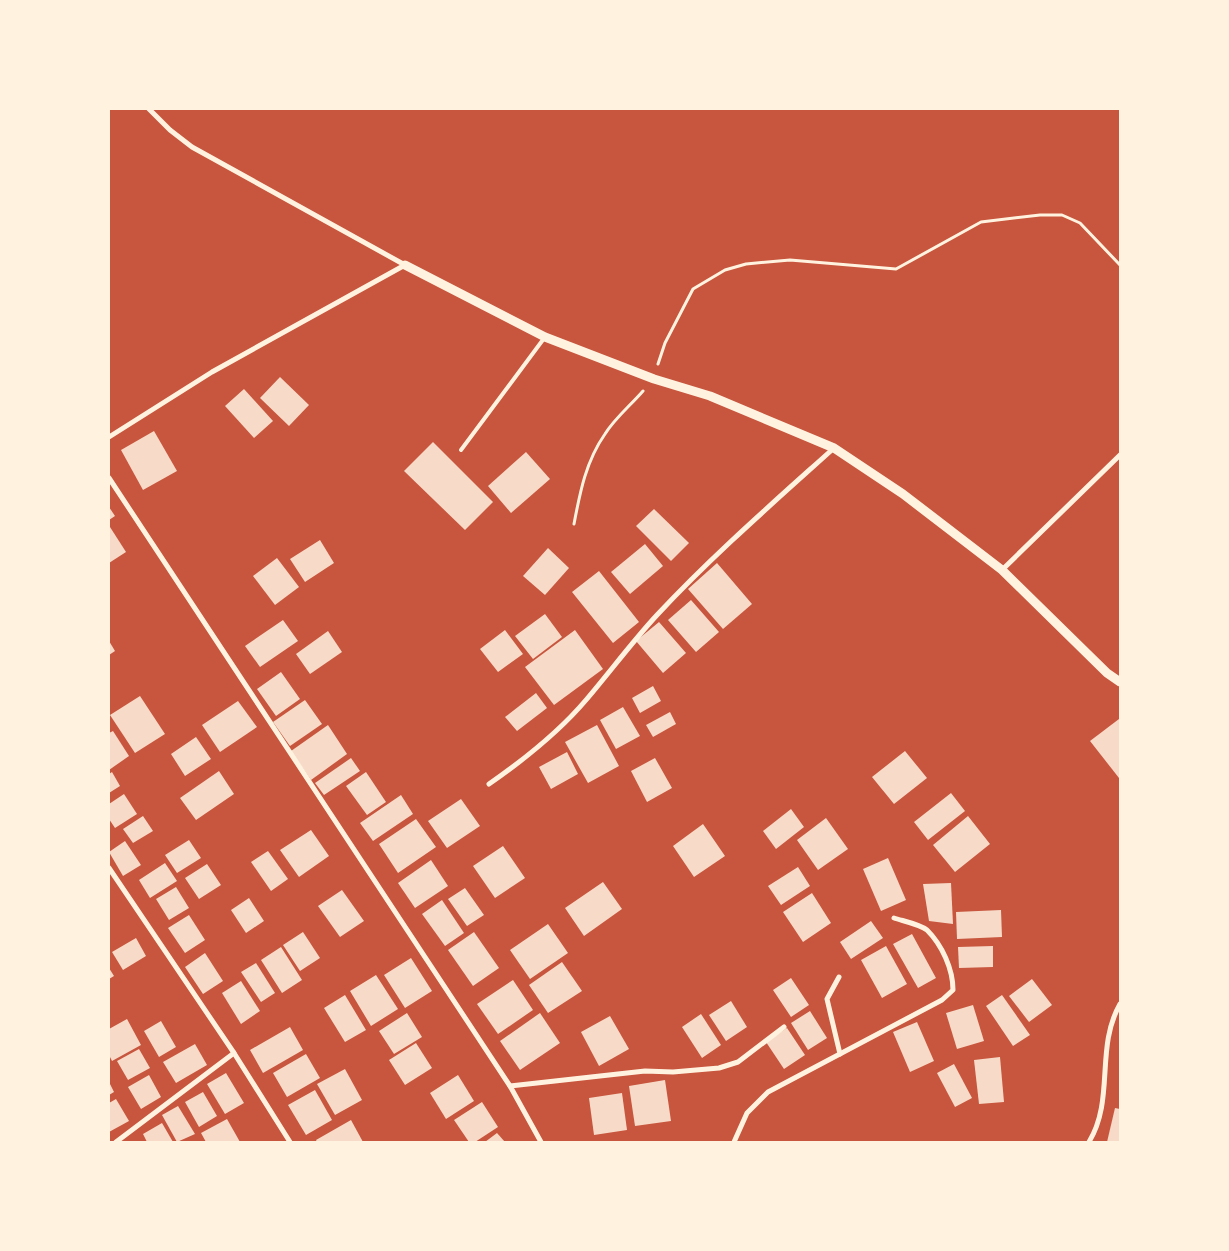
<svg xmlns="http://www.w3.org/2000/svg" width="1229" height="1251" viewBox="0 0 1229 1251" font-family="'PT Sans',sans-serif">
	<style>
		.building { fill: #f7dbc8 }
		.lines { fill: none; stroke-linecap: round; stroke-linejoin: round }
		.path { stroke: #fff3e0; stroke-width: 3 }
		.service { stroke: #fff3e0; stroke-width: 4 }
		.minor { stroke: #fff3e0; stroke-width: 5 }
		.tertiary { stroke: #fff3e0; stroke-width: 9 }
	</style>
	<rect width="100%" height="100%" fill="#c8553d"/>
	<!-- building -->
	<g class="building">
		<path d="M280,377l29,28 -20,21 -29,-28z"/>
		<path d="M244,389l29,32 -19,17 -29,-32z"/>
		<path d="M154,431l23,40 -34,19 -22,-40z"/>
		<path d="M433,442l60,60 -28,28 -61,-59z"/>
		<path d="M526,452l24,27 -39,34 -23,-27z"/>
		<path d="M109,507l6,9 -6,4z"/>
		<path d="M654,509l35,34 -18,18 -35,-35z"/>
		<path d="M110,527l16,25 -17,11v-35z"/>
		<path d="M320,540l14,23 -29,19 -15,-23z"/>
		<path d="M645,544l18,22 -33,28 -19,-22z"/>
		<path d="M548,548l21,20 -24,27 -22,-19z"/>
		<path d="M277,558l22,29 -24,18 -22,-29z"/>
		<path d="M717,563l35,41 -29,25 -35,-40z"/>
		<path d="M599,571l40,51 -26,21 -41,-51z"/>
		<path d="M691,600l28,32 -23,20 -28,-32z"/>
		<path d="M545,614l17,23 -29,22 -18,-23z"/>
		<path d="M283,620l15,21 -38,26 -15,-21z"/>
		<path d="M659,622l27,31 -23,20 -27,-32z"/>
		<path d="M505,630l18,24 -25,18 -18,-23z"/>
		<path d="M575,630l28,39 -49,36 -29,-38z"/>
		<path d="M328,631l14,21 -32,22 -14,-20z"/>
		<path d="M109,641l6,10 -6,4z"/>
		<path d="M281,672l19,27 -24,17 -19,-27z"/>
		<path d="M653,686l8,15 -21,12 -8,-15z"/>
		<path d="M536,693l11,15 -30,23 -12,-14z"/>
		<path d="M140,696l25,38 -30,19 -25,-38z"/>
		<path d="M305,700l17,24 -32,22 -17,-24z"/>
		<path d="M238,701l19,26 -37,25 -18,-27z"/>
		<path d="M623,707l17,29 -24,13 -16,-29z"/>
		<path d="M670,712l6,12 -23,13 -7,-12z"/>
		<path d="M1119,719l1,58 -1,1 -29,-37z"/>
		<path d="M328,725l19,29 -36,26 -20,-29z"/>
		<path d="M597,725l22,41 -31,17 -23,-41z"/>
		<path d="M113,731l16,25 -20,14v-37z"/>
		<path d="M196,737l15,22 -26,17 -14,-22z"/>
		<path d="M905,751l22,27 -33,26 -22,-27z"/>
		<path d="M567,752l11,22 -27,15 -12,-22z"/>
		<path d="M351,758l9,13 -36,24 -9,-12z"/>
		<path d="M655,758l17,30 -25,14 -16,-31z"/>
		<path d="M219,771l15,23 -38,26 -16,-22z"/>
		<path d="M112,772l8,14 -11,7v-19z"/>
		<path d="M366,772l20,30 -19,13 -21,-29z"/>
		<path d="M951,793l14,18 -37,29 -14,-18z"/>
		<path d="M124,794l13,20 -22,14 -6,-9v-15z"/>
		<path d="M401,795l12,19 -40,27 -13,-18z"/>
		<path d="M461,799l19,27 -33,22 -19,-27z"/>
		<path d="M791,809l13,18 -28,22 -13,-18z"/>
		<path d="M143,816l10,15 -20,12 -10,-14z"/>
		<path d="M968,816l22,28 -35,28 -22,-27z"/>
		<path d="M826,818l22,31 -30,21 -21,-30z"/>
		<path d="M416,819l20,28 -38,26 -19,-29z"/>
		<path d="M703,824l22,32 -31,21 -21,-31z"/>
		<path d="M311,830l18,26 -30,21 -19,-27z"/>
		<path d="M189,840l12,18 -24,15 -12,-18z"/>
		<path d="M125,841l16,24 -18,11 -14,-24z"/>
		<path d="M503,846l22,32 -30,20 -22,-32z"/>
		<path d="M268,851l20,28 -17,12 -20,-29z"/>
		<path d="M888,858l18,42 -25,11 -18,-42z"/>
		<path d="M431,860l17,26 -33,22 -17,-25z"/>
		<path d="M165,863l12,18 -27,17 -11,-18z"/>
		<path d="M207,864l14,21 -22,14 -14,-21z"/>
		<path d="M798,867l12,19 -29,19 -13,-19z"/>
		<path d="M603,882l19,27 -38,27 -19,-28z"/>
		<path d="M951,883l2,41 -24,-3 -6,-37z"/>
		<path d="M176,887l13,21 -20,12 -13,-21z"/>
		<path d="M465,888l19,27 -17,11 -19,-27z"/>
		<path d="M342,890l22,31 -24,16 -22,-31z"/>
		<path d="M812,893l19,30 -28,19 -20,-30z"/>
		<path d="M249,898l15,23 -18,12 -15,-23z"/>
		<path d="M442,900l22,33 -19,13 -23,-32z"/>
		<path d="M1001,910l1,27 -45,2 -1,-27z"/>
		<path d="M189,915l16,25 -20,13 -17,-25z"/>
		<path d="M871,921l12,17 -32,21 -11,-17z"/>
		<path d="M548,924l20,29 -38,26 -20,-29z"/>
		<path d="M303,932l17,26 -20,13 -17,-26z"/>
		<path d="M474,932l25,36 -26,18 -25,-36z"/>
		<path d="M912,934l24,44 -18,10 -25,-44z"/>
		<path d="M136,938l10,18 -23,14 -11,-18z"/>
		<path d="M886,946l21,38 -25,14 -21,-38z"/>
		<path d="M993,946v21l-34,1 -1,-21z"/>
		<path d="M281,947l21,33 -20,13 -21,-33z"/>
		<path d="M205,953l18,28 -20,13 -18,-27z"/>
		<path d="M411,958l21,33 -27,17 -21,-33z"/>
		<path d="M562,962l20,29 -34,22 -19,-28z"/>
		<path d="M256,963l19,30 -14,9 -20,-30z"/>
		<path d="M109,968l5,8 -5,3z"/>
		<path d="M376,975l22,34 -27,17 -21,-35z"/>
		<path d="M791,978l18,27 -18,12 -18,-27z"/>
		<path d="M1032,979l20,26 -23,17 -20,-26z"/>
		<path d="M513,980l20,30 -35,24 -21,-30z"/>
		<path d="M241,981l19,30 -19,13 -19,-31z"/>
		<path d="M345,995l21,35 -21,12 -21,-34z"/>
		<path d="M1002,995l28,40 -17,11 -27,-40z"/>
		<path d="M731,1001l16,26 -21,14 -17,-26z"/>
		<path d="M973,1005l11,36 -27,8 -11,-36z"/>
		<path d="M810,1011l17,27 -19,12 -17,-27z"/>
		<path d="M407,1013l15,24 -28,17 -15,-23z"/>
		<path d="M540,1013l20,30 -40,27 -20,-29z"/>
		<path d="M701,1014l20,31 -19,13 -20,-31z"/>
		<path d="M610,1016l19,33 -30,17 -18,-34z"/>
		<path d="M127,1019l14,26 -29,16 -3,-6v-26z"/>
		<path d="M161,1021l15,26 -17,10 -15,-26z"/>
		<path d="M917,1022l17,39 -24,11 -17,-40z"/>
		<path d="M290,1027l13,23 -40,23 -13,-23z"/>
		<path d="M787,1028l18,27 -21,14 -18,-27z"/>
		<path d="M416,1043l16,25 -27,17 -16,-25z"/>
		<path d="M195,1044l12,21 -31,18 -13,-21z"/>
		<path d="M139,1049l11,19 -22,12 -11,-19z"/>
		<path d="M306,1054l14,24 -33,19 -14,-24z"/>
		<path d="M1000,1057l4,45 -25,2 -5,-44z"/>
		<path d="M954,1064l18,34 -17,9 -18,-34z"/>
		<path d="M345,1069l17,31 -27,15 -18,-31z"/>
		<path d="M226,1073l18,30 -19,11 -18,-30z"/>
		<path d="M149,1075l12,22 -20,12 -13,-22z"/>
		<path d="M458,1075l16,26 -28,18 -16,-26z"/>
		<path d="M665,1080l6,41 -36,5 -6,-40z"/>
		<path d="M109,1082l5,10 -5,3z"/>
		<path d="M315,1090l17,30 -26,15 -18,-30z"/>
		<path d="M203,1092l14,24 -18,11 -14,-25z"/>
		<path d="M622,1093l5,37 -33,5 -5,-37z"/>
		<path d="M116,1099l13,22 -20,11v-29z"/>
		<path d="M482,1102l16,25 -23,15h-6l-15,-22z"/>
		<path d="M178,1106l17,28 -18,8 -15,-27z"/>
		<path d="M1115,1108l5,1v33h-13z"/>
		<path d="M227,1119l13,23h-34l-5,-9z"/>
		<path d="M351,1120l12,22h-46l-1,-2z"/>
		<path d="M162,1123l11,19h-26l-4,-8z"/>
		<path d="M497,1133l8,9h-20z"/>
	</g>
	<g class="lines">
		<!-- path -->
		<g class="path">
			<path d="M658,364l7,-21 28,-54 32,-19 21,-6 44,-4 106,9 85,-47 59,-7h22l18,8 40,42"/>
			<path d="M574,524c6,-32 12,-63 31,-90 10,-16 26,-29 38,-43"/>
		</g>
		<!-- service -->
		<path class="service" d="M461,450l84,-113"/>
		<!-- minor -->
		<g class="minor">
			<path d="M149,109l21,21 22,17 213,118"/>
			<path d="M109,437l103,-65 193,-107"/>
			<path d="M109,478l401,608 31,56"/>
			<path d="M1002,570l118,-115"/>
			<path d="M489,784c36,-25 69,-51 97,-84 24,-28 46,-58 71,-85 55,-59 117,-113 177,-167"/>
			<path d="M109,868l125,185 56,89"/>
			<path d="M839,977l-12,22 13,55"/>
			<path d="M510,1086l135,-15 28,1 46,-4 19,-6 46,-35"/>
			<path d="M116,1142l118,-89"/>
			<path d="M734,1142l13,-29 21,-21 174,-92 11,-10c0,-21 -11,-45 -26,-60 -8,-6 -24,-9 -33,-12"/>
			<path d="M1089,1142c26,-43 6,-94 31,-138"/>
		</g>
		<!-- tertiary -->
		<path class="tertiary" d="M405,265l140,72 109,42 56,17 124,52 69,46 99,76 105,103 13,9"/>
	</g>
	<!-- border -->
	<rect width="1229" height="1251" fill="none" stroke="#fff3e0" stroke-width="220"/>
</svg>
